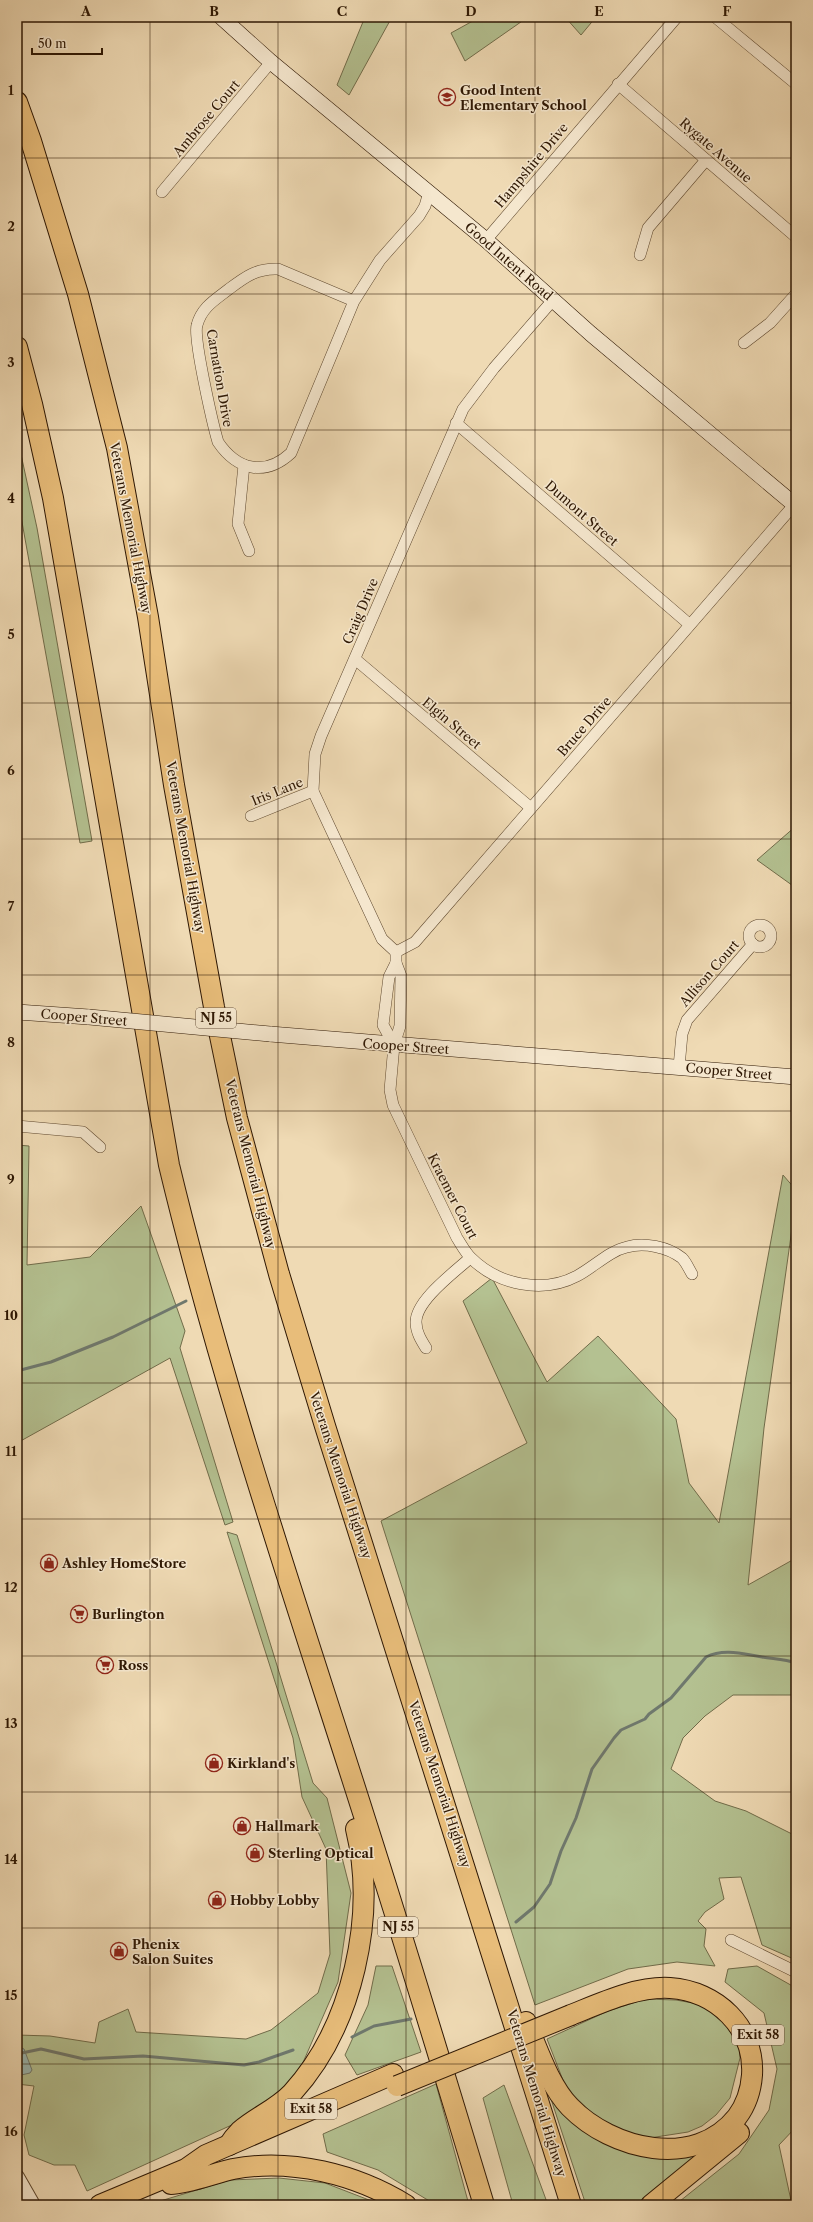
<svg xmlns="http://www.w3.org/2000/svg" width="813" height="2222" viewBox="0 0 813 2222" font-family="'Libre Caslon Text',serif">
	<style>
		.green { fill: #b4c191; stroke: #716c4a }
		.water { fill: #9bb9b4; stroke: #6f786d }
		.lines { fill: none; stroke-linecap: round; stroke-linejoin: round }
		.stream { stroke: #6f786d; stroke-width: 3 }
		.minor-casing { stroke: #5e482f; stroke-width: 12 }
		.tertiary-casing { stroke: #5e482f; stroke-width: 16 }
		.secondary-casing { stroke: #2e1703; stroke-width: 16 }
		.motorway-casing { stroke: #2e1703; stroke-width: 22 }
		.minor { stroke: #f5e7ce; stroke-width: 11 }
		.tertiary { stroke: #f5e7ce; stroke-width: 14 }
		.secondary { stroke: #f5e7ce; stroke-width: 15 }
		.motorway { stroke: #e8bd7a; stroke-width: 20 }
		.secondary-bridge-casing { stroke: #2e1703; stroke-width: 16; stroke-linecap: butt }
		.motorway-bridge-casing { stroke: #2e1703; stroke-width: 22; stroke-linecap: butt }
		.secondary-bridge { stroke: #f5e7ce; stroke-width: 15 }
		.motorway-bridge { stroke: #e8bd7a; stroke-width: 20 }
		.grid { fill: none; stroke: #2e1703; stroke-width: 1; stroke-opacity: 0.55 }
		.labels { text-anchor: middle; stroke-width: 3; stroke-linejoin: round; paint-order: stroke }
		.shield { fill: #f5e7ce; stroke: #6a5540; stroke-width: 1 }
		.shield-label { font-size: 12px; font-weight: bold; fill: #2e1703 }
		.poi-label { font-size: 13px; font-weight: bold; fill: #2e1703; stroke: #f5e7ce; text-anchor: start }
		.street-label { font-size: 13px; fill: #2e1703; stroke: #f5e7ce }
		.neatline { fill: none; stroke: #2e1703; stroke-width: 1.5 }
		.grid-label { font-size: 13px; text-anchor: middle; font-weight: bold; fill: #2e1703 }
	</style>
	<rect width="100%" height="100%" fill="#efdab4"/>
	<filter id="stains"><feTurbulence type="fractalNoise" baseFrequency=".005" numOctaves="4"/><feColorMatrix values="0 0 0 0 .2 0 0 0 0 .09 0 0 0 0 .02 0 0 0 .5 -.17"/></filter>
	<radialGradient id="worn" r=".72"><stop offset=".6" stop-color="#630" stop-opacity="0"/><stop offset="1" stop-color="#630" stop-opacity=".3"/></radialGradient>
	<!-- green -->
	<g class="green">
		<path d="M365,17h27l-43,78 -12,-10z"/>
		<path d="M480,17h48l-63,44 -14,-28z"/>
		<path d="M565,17h31l-15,18z"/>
		<path d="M17,436l20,92 55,313 -12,2 -60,-332 -3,-2z"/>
		<path d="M796,826v62l-39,-28z"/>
		<path d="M17,1145l12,1 -2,119 63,-8 51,-51 44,125 -5,17 53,174 -8,3 -55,-167 -153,85z"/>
		<path d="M783,1175l13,15v10l-32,228 -16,157 48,-27v137h-63l-28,21 -22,22 -12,31 44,32 31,10 50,25v124l-34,-15 -21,-68 -22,1 5,21 -19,13 -7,9 8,8 -2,17 11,20 -38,-4 -49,7 -93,36 -154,-484 146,-78 -64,-142 29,-23 55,104 51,-46 78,83 13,64 30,40z"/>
		<path d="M227,1532l10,3 76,248 14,15 24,95 -13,89 -40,92 -40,39 -171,78 -12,-26h-21l-25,-10 -5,-20 10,-49 -17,-2v-49l33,1 45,7 4,-21 29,-13 8,23 110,7 25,-9 47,-37 12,-39 -4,-105 -24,-52 -9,-59z"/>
		<path d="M376,1966h16l29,86 -64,23 -12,-20 23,-50z"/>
		<path d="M757,1966l39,22v139l-17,18 13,60h-117l64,-51 30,-44 8,-41 -13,-56 -39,-31 3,-13z"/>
		<path d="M645,1999l31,1 28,5 16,11 19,29 1,13 -10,40 -14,17 -14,11 -14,6 -45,7 -46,-21 -31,-30 -19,-49 61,-28z"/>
		<path d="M545,2081l29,39 16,15 27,13 94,1 -73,56h-52z"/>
		<path d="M436,2084l33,121h-33l-58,-35 -51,-18 -4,-18z"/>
		<path d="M504,2085l44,120h-35l-30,-107z"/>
		<path d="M279,2178l46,5 57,22h-235l83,-25z"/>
	</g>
	<!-- water -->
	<path class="water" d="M17,2046l7,3 8,21 -2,3 -13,3z"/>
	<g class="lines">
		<!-- stream -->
		<g class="stream">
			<path d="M17,1371l34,-9 62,-25 73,-36"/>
			<path d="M516,1922l18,-15 16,-23 11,-33 15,-33 16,-49 22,-31 7,-8 24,-11 4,-5 22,-16 35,-41c18,-9 37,-3 56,0 12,2 23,2 34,6"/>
			<path d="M352,2037l22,-11 37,-7"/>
			<path d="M17,2054l24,-5 43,10 59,-3 101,9 15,-3 34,-12"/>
		</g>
		<!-- minor casing -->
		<g class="minor-casing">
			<g id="minor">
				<path d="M715,17l81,67"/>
				<path d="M618,84l178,153"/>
				<path d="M162,192l109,-130"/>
				<path d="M486,240l191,-223"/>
				<path d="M640,255l8,-27 58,-68"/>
				<path d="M354,301l-76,-32c-21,-1 -33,8 -49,20 -14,11 -27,18 -32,36 -4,13 16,100 21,117 19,28 47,35 73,11l63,-152 26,-41 39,-44 6,-10 4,-14"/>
				<path d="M744,343l26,-20 26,-29"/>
				<path d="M456,423l233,201"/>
				<path d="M244,465l-6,59 11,27"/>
				<path d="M355,659l176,149"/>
				<path d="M251,816l62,-25"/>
				<circle cx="760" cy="936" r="11"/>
				<path d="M396,952l-14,-13 -69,-148 2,-37 6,-18 142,-327 31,-41 59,-68"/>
				<path d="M394,1045l-11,-20 6,-48 7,-14"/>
				<path d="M679,1067l3,-33 5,-14 66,-76"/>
				<path d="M17,1126l66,6 17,15"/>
				<path d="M692,1274c-3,-5 -6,-12 -10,-16 -14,-11 -38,-16 -55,-11 -18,4 -33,20 -50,29 -34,18 -79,9 -106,-18 -6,-6 -10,-14 -14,-20l-64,-133 -3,-15 4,-45 6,-19 1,-50 -5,-13v-11l19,-10 379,-437"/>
				<path d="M426,1348c-5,-8 -10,-16 -10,-26 0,-22 39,-50 54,-64"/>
				<path d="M731,1940l65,32"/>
			</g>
		</g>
		<!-- tertiary casing -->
		<g class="tertiary-casing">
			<path id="tertiary" d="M17,2177l16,28"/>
		</g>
		<!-- secondary casing -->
		<g class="secondary-casing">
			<g id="secondary">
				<path d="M221,17l50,45 215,178 105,94 205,172"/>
				<path d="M17,1012l72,5"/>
				<path d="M270,1034l526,43"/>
			</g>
		</g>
		<!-- motorway casing -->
		<g class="motorway-casing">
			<g id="motorway">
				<path d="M17,102l14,39 47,153 39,154 31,169 26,168 40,222 23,111 42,156 46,152 246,779"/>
				<path d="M17,347l15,57 21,94 116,667c53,221 127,437 196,654 41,128 80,257 119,386"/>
				<path d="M526,2022c12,28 23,63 44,85 42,43 125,63 167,10 9,-12 14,-28 15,-42 3,-48 -36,-84 -82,-87 -33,-2 -69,15 -99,27"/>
				<path d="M229,2145c3,-5 7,-10 11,-14 16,-14 37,-22 52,-38 61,-67 85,-177 64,-264"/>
				<path d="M171,2184c16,0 44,-11 62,-15 58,-11 123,5 173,36"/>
				<path d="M100,2205l86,-36 20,-14 187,-81"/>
				<path d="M651,2205l88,-72"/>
			</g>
		</g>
		<!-- minor -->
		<use href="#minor" class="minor"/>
		<!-- tertiary -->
		<use href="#tertiary" class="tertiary"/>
		<!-- secondary -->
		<use href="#secondary" class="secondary"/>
		<!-- motorway -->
		<use href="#motorway" class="motorway"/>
		<!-- secondary-bridge casing -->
		<g class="secondary-bridge-casing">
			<path id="secondary-bridge" d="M89,1017l181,17"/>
		</g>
		<!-- motorway-bridge casing -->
		<g class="motorway-bridge-casing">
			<path id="motorway-bridge" d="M397,2086l174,-71"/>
		</g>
		<!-- secondary-bridge -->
		<use href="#secondary-bridge" class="secondary-bridge"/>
		<!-- motorway-bridge -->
		<use href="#motorway-bridge" class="motorway-bridge"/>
	</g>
	<!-- grid -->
	<path class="grid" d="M150,17v2188M278,17v2188M406,17v2188M535,17v2188M663,17v2188M17,158h779M17,294h779M17,430h779M17,566h779M17,703h779M17,839h779M17,975h779M17,1111h779M17,1247h779M17,1383h779M17,1519h779M17,1656h779M17,1792h779M17,1928h779M17,2064h779"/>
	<!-- icons -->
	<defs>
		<g id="school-ring" transform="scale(0.9)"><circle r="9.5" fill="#f5e7ce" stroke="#8f2418" stroke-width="1.5"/><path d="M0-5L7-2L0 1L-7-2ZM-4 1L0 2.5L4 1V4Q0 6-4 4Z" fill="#8f2418"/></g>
		<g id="shop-ring" transform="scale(0.9)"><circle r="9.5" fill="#f5e7ce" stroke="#8f2418" stroke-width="1.5"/><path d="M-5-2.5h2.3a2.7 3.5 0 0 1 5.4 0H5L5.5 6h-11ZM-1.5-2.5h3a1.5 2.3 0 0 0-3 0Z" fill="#8f2418"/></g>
		<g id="supermarket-ring" transform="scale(0.9)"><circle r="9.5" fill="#f5e7ce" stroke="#8f2418" stroke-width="1.5"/><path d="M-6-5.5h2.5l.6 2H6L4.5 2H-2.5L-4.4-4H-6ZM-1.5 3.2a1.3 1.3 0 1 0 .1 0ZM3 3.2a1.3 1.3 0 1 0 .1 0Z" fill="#8f2418"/></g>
	</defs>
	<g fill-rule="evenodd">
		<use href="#school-ring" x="447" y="97"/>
		<use href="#shop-ring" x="49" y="1563"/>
		<use href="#supermarket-ring" x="79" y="1614"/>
		<use href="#supermarket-ring" x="105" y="1665"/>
		<use href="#shop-ring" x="214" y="1763"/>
		<use href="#shop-ring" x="242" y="1826"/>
		<use href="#shop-ring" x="255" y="1853"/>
		<use href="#shop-ring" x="217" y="1900"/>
		<use href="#shop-ring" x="119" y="1951"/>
	</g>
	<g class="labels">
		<!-- shield labels -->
		<g class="shield">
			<rect x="196" y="1008" width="40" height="20" rx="3"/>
			<rect x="378" y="1917" width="40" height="20" rx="3"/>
			<rect x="732" y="2025" width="52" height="20" rx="3"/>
			<rect x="285" y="2099" width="52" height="20" rx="3"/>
		</g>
		<g class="shield-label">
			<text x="216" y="1022">NJ 55</text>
			<text x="398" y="1931">NJ 55</text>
			<text x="758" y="2039">Exit 58</text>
			<text x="311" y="2113">Exit 58</text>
		</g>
		<!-- poi labels -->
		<g class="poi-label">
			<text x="460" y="95">Good Intent<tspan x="460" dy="15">Elementary School</tspan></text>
			<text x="62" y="1568">Ashley HomeStore</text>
			<text x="92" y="1619">Burlington</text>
			<text x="118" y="1670">Ross</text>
			<text x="227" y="1768">Kirkland's</text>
			<text x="255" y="1831">Hallmark</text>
			<text x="268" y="1858">Sterling Optical</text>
			<text x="230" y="1905">Hobby Lobby</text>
			<text x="132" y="1949">Phenix<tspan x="132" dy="15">Salon Suites</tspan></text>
		</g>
		<!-- street labels -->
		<g class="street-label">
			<text transform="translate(206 118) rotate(-50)" y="5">Ambrose Court</text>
			<text transform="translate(716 150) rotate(41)" y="5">Rygate Avenue</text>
			<text transform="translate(531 165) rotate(-50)" y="5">Hampshire Drive</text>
			<text transform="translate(509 261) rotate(41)" y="5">Good Intent Road</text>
			<text transform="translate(220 378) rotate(80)" y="5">Carnation Drive</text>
			<text transform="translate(582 513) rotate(41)" y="5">Dumont Street</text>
			<text transform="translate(131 528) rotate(79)" y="5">Veterans Memorial Highway</text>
			<text transform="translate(360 611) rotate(-67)" y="5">Craig Drive</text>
			<text transform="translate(452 723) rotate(40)" y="5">Elgin Street</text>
			<text transform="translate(584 726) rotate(-49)" y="5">Bruce Drive</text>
			<text transform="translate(277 791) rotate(-22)" y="5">Iris Lane</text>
			<text transform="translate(186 847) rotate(80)" y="5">Veterans Memorial Highway</text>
			<text transform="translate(709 973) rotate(-49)" y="5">Allison Court</text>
			<text transform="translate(84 1017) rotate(5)" y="5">Cooper Street</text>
			<text transform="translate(406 1046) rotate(4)" y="5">Cooper Street</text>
			<text transform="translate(729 1071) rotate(5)" y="5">Cooper Street</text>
			<text transform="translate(251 1164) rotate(76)" y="5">Veterans Memorial Highway</text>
			<text transform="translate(453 1196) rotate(63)" y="5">Kraemer Court</text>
			<text transform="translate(341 1475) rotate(72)" y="5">Veterans Memorial Highway</text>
			<text transform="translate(440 1784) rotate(72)" y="5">Veterans Memorial Highway</text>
			<text transform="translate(537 2093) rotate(73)" y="5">Veterans Memorial Highway</text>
		</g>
	</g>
	<!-- margin -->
	<rect width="813" height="2222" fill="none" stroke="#efdab4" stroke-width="44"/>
	<!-- scale -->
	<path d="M32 48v6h70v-6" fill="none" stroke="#2e1703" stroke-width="2"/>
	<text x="38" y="48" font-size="12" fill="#2e1703" stroke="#f5e7ce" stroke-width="3" paint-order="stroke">50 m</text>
	<rect x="22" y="22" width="769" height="2178" class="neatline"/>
	<g class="grid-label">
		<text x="86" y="16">A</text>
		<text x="214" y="16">B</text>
		<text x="342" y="16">C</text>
		<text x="471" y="16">D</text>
		<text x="599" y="16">E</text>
		<text x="727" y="16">F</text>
		<text x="11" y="95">1</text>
		<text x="11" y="231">2</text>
		<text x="11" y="367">3</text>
		<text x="11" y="503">4</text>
		<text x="11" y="639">5</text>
		<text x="11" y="775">6</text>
		<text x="11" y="911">7</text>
		<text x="11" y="1047">8</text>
		<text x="11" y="1184">9</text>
		<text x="11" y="1320">10</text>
		<text x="11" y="1456">11</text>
		<text x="11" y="1592">12</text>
		<text x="11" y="1728">13</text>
		<text x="11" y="1864">14</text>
		<text x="11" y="2000">15</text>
		<text x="11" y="2136">16</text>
	</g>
	<rect width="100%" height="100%" filter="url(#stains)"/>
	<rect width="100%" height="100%" fill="url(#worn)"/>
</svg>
